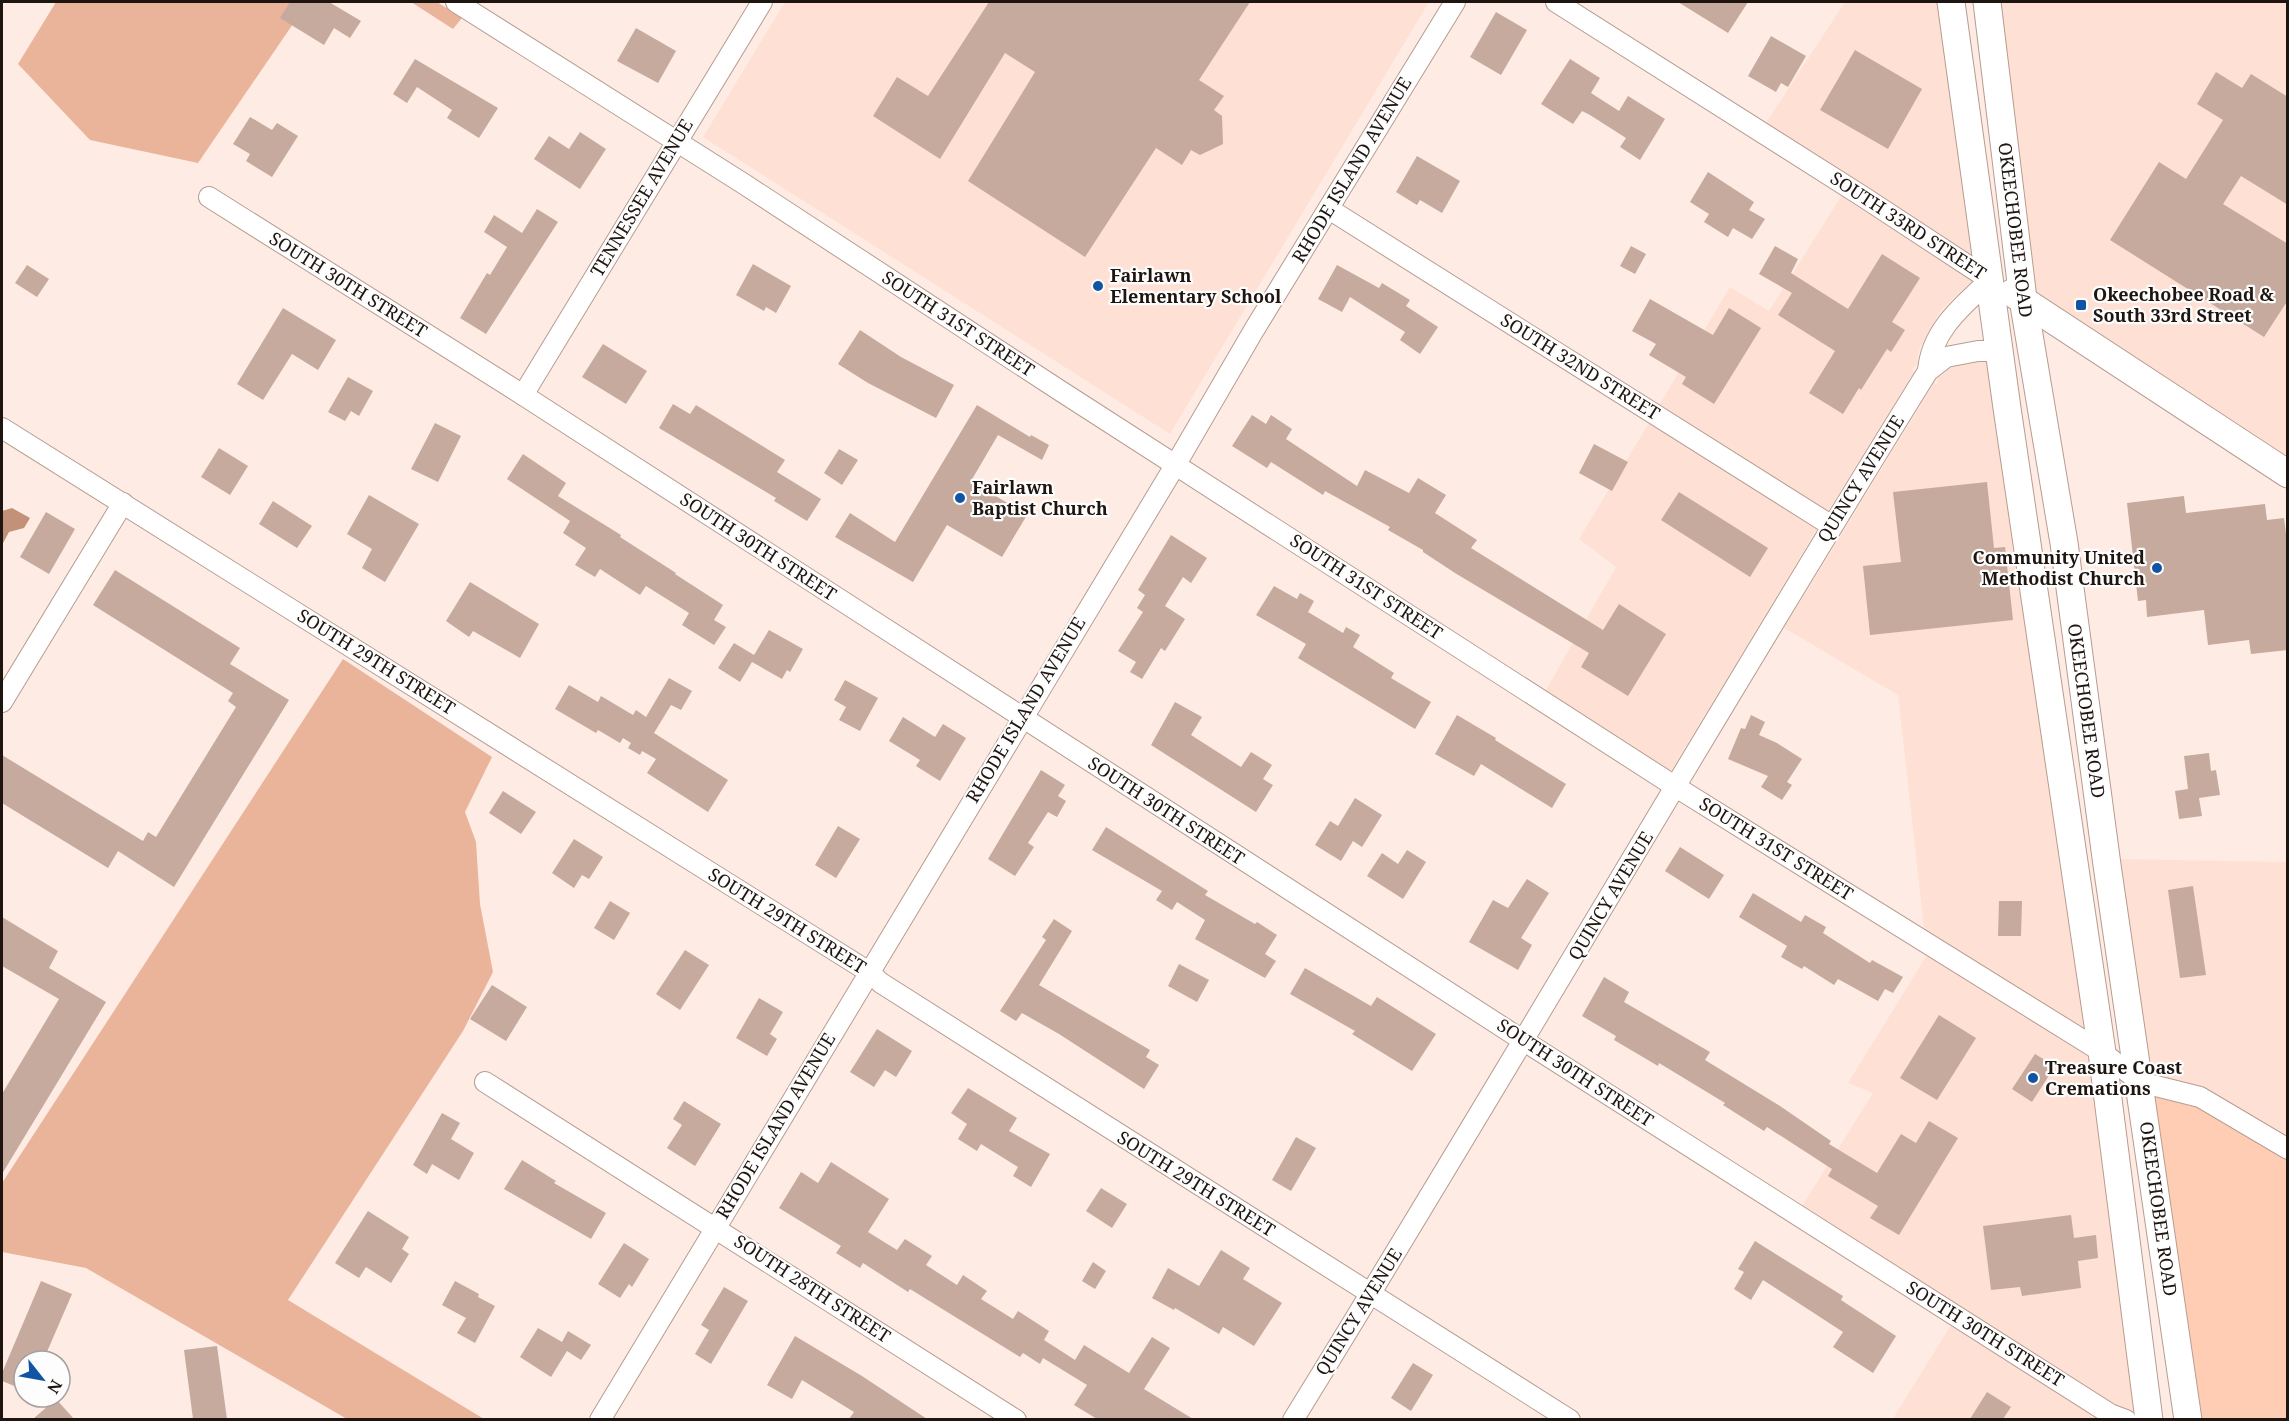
<svg xmlns="http://www.w3.org/2000/svg" width="2289" height="1421" viewBox="0 0 2289 1421" font-family="'Noto Serif',serif">
	<style>
		.built { fill: #fee1d4 }
		.green { fill: #ffccb4 }
		.forest { fill: #eab49b }
		.water { fill: #c39078 }
		.building { fill: #c5aa9d }
		.lines { fill: none; stroke-linecap: round; stroke-linejoin: round }
		.street-casing { stroke: #b79c90; stroke-width: 22 }
		.secondary-casing { stroke: #b79c90; stroke-width: 29 }
		.street { stroke: #fff; stroke-width: 20 }
		.secondary { stroke: #fff; stroke-width: 27 }
		.poi-dot { fill: #1154a4; stroke: #fdfdfd; stroke-width: 2 }
		.labels { text-anchor: middle; stroke-width: 4.5; stroke-linejoin: round; paint-order: stroke }
		.street-label { font-size: 18px; fill: #1e1510; stroke: #fdfdfd }
		.poi-label { font-size: 18px; font-weight: bold; fill: #1e1510; stroke: #fdfdfd; text-anchor: start }
	</style>
	<rect width="100%" height="100%" fill="#feece4"/>
	<!-- built -->
	<g class="built">
		<path d="M785,2h644l-259,432 -467,-297z"/>
		<path d="M1845,2h95l36,256 -210,-135z"/>
		<path d="M1998,2h289v459l-254,-167z"/>
		<path d="M1842,195l130,86 -30,28 -23,41 -2,15 -5,4 2,3 -86,139 -169,-106 71,-118 39,24z"/>
		<path d="M1980,362h10l98,669 -164,-102 -26,-234 -114,-67 150,-245 3,1 1,-7 14,-10z"/>
		<path d="M1649,423l168,106 -146,242 -125,-81 70,-123 -37,-28z"/>
		<path d="M2117,859l170,3v275l-82,-49 -44,-12 -12,-8z"/>
		<path d="M1927,955l164,103 46,354 -22,-7 -313,-199 71,-113 -25,-10z"/>
		<path d="M1951,1325l148,94 -207,1z"/>
	</g>
	<!-- green -->
	<path class="green" d="M2153,1096l43,11 91,54v258h-88z"/>
	<!-- forest -->
	<g class="forest">
		<path d="M56,2h252l-110,161 -108,-23 -72,-76z"/>
		<path d="M411,2h26l25,16 -9,11z"/>
		<path d="M343,659l149,98 -27,55 11,30 4,62 13,68 -30,59 -175,269 196,119h-137l-261,-151 -84,-16v-69z"/>
	</g>
	<!-- water -->
	<path class="water" d="M12,508l18,10 -6,10 -15,4 -7,13v-34z"/>
	<!-- building -->
	<g class="building">
		<path d="M290,2h39l32,19 -11,17 -16,-10 -10,17 -44,-27z"/>
		<path d="M989,2h261l-51,78 25,16 -10,14 8,6 1,28 -23,11 -9,-5 -9,15 -26,-17 -71,109 -117,-76 67,-109 -30,-19 -65,106 -67,-43 24,-39 31,19z"/>
		<path d="M1678,2h70l-20,31z"/>
		<path d="M1496,12l31,18 -26,45 -31,-18z"/>
		<path d="M636,28l40,23 -18,32 -41,-22z"/>
		<path d="M1771,36l35,20 -18,31 -7,-4 -5,9 -28,-16z"/>
		<path d="M1855,50l67,39 -34,60 -68,-39z"/>
		<path d="M415,59l83,49 -19,30 -32,-20 5,-8 -35,-23 -10,16 -14,-9z"/>
		<path d="M1570,59l30,19 -9,15 28,18 9,-15 37,23 -25,41 -20,-13 6,-9 -36,-23 -8,-4 -9,13 -32,-20z"/>
		<path d="M2216,72l26,16 9,-14 37,23v108l-47,-29 -18,28 65,40v56l-24,37 -154,-97 49,-78 27,17 37,-59 -26,-16z"/>
		<path d="M250,117l22,13 5,-7 21,13 -26,41 -26,-16 4,-7 -17,-10z"/>
		<path d="M580,132l26,17 -26,40 -46,-30 15,-23 20,13z"/>
		<path d="M1417,156l43,25 -18,32 -22,-13 -3,5 -21,-13z"/>
		<path d="M1708,172l46,30 -5,8 16,9 -13,20 -19,-11 -5,9 -24,-15 5,-8 -19,-12z"/>
		<path d="M537,209l21,13 -72,112 -26,-16 27,-45 3,2 17,-28 -23,-15 10,-17 28,18z"/>
		<path d="M1631,246l15,8 -11,20 -15,-8z"/>
		<path d="M1775,246l23,13 -7,14 57,36 34,-55 38,24 -28,44 13,8 -14,22 -4,-3 -26,41 -2,-2 -16,26 -34,-21 26,-42 -57,-36 14,-22 -33,-19z"/>
		<path d="M753,264l38,22 -15,27 -10,-6 -2,4 -28,-16z"/>
		<path d="M27,265l22,14 -12,18 -22,-14z"/>
		<path d="M1337,265l42,23 3,-5 28,17 -4,6 32,21 -18,27 -20,-14 5,-8 -55,-35 -8,15 -24,-13z"/>
		<path d="M1650,299l63,36 16,-27 32,20 -47,76 -32,-20 4,-7 -37,-22 7,-11 -24,-13z"/>
		<path d="M283,308l53,32 -18,30 -26,-16 -29,46 -26,-16z"/>
		<path d="M860,330l41,27 53,28 -18,33 -68,-35 -30,-19z"/>
		<path d="M603,344l44,27 -21,33 -44,-27z"/>
		<path d="M348,377l25,14 -14,25 -8,-5 -6,10 -17,-9z"/>
		<path d="M673,404l17,10 6,-9 89,55 -8,12 44,27 -14,22 -33,-20 2,-3 -117,-70z"/>
		<path d="M977,405l53,32 1,-2 18,10 -7,15 -44,-25 -27,46 56,34 -25,42 -55,-32 -34,57 -78,-45 15,-24 45,29z"/>
		<path d="M1252,415l14,9 5,-9 21,14 -6,10 71,47 8,-16 44,23 9,-15 28,17 -11,18 42,27 -6,8 132,82 16,-26 47,30 -38,62 -47,-29 8,-14 -134,-80 -32,-21v-2l-35,-20 2,-3 -65,-36 -2,4 -52,-33 -4,6 -35,-22z"/>
		<path d="M435,423l26,13 -23,46 -27,-13z"/>
		<path d="M1594,444l34,18 -16,29 -33,-18z"/>
		<path d="M219,448l29,18 -18,29 -29,-18z"/>
		<path d="M839,449l19,11 -16,25 -18,-12z"/>
		<path d="M523,454l43,29 -8,13 63,39 -1,2 56,36 -1,1 48,31 -9,15 12,7 -12,18 -32,-20 7,-12 -43,-27 -6,9 -40,-26 -5,8 -20,-12 11,-17 -23,-15 7,-12 -63,-42z"/>
		<path d="M1987,482l7,66 11,-1 8,73 -143,15 -7,-69 38,-4 -8,-70z"/>
		<path d="M1679,492l89,56 -18,29 -89,-57z"/>
		<path d="M369,495l50,29 -34,58 -23,-14 10,-19 -25,-15z"/>
		<path d="M2184,496l2,17 79,-9 2,16 17,-2 4,32v100l-37,4 -2,-14 -41,5 -4,-35 -57,7 -1,-17 -8,1 -11,-98z"/>
		<path d="M273,501l39,25 -15,22 -38,-24z"/>
		<path d="M46,512l29,17 -26,45 -29,-17z"/>
		<path d="M1171,535l36,23 -16,25 -8,-6 -18,29 20,13 -20,32 -4,-3 -19,31 -12,-7 6,-10 -18,-11 25,-39 -6,-4 8,-13 -7,-5z"/>
		<path d="M115,570l125,78 -10,16 59,36 -115,187 -56,-36 -10,17 -106,-65v-48l141,86 5,-9 8,5 80,-130 -8,-6 5,-8 -140,-88z"/>
		<path d="M470,582l69,42 -19,34 -47,-27 -4,6 -23,-16z"/>
		<path d="M1274,586l23,13 3,-6 14,8 -6,11 35,21 3,-6 14,8 -7,12 41,26 -3,5 40,24 -16,27 -117,-71 8,-14 -50,-29z"/>
		<path d="M769,630l34,19 -13,23 -3,-2 -5,9 -30,-17 -12,20 -22,-14 16,-25 20,12z"/>
		<path d="M669,678l23,13 -11,19 -10,-5 -17,28 74,47 -20,32 -61,-39 9,-14 -14,-8 -2,4 -12,-7 3,-5 -8,-5 -3,5 -22,-13 -2,3 -41,-24 14,-24 29,17 3,-6 32,19 3,-5 10,7z"/>
		<path d="M845,680l33,18 -18,33 -21,-11 7,-13 -12,-7z"/>
		<path d="M1175,702l27,15 -11,18 50,32 10,-15 21,13 -9,14 10,6 -17,27 -105,-67z"/>
		<path d="M1457,715l39,23 -1,2 71,44 -14,24 -71,-44 -7,12 -39,-22z"/>
		<path d="M1751,715l14,7 -6,13 18,8 25,16 -15,23 5,3 -10,15 -21,-13 7,-11 -40,-17 13,-31 4,1z"/>
		<path d="M903,717l32,20 8,-13 23,14 -26,43 -24,-15 4,-6 -31,-19z"/>
		<path d="M2209,753l2,18 5,-1 4,25 -21,3 3,18 -23,3 -4,-28 13,-2 -4,-33z"/>
		<path d="M1041,770l24,15 -7,11 8,5 -9,16 -9,-5 -20,31 6,4 -19,29 -27,-17z"/>
		<path d="M503,791l33,21 -15,22 -32,-21z"/>
		<path d="M1355,798l27,17 -20,32 -9,-6 -12,20 -26,-16 15,-24 8,5z"/>
		<path d="M838,826l22,13 -24,39 -21,-13z"/>
		<path d="M1106,827l102,64 -3,4 50,29 2,-2 20,13 -12,19 11,7 -11,17 -70,-39 10,-19 -28,-18 -5,8 -16,-10 6,-9 -70,-41z"/>
		<path d="M574,839l29,18 -14,22 -7,-4 -8,13 -22,-15z"/>
		<path d="M1680,847l44,28 -15,24 -44,-28z"/>
		<path d="M1407,850l19,12 -23,37 -36,-23 15,-23 16,11z"/>
		<path d="M1527,879l22,14 -28,45 11,7 -14,25 -49,-28 24,-42 15,8z"/>
		<path d="M2193,886l13,89 -26,3 -12,-88z"/>
		<path d="M1753,893l48,29 4,-7 21,12 -3,6 47,30 2,-3 31,17 -10,16 -8,-4 -7,12 -40,-22 -4,6 -30,-19 -2,3 -21,-12 6,-11 -48,-29z"/>
		<path d="M610,901l20,12 -16,27 -20,-12z"/>
		<path d="M1999,901h23l-1,35h-23z"/>
		<path d="M2,917l56,34 -9,17 57,34 -104,172v-80l57,-95 -57,-33z"/>
		<path d="M1054,919l18,12 -33,54 111,65 -4,7 13,8 -15,24 -85,-55 -37,-21 -6,8 -16,-10 46,-71 -4,-3z"/>
		<path d="M685,950l24,15 -29,45 -24,-16z"/>
		<path d="M1179,964l30,16 -12,22 -29,-16z"/>
		<path d="M1305,968l66,38 6,-9 59,37 -24,37 -60,-37 3,-3 -65,-37z"/>
		<path d="M1604,977l25,15 -5,10 86,50 -5,8 75,46 51,35 -2,3 48,29 24,-39 15,9 13,-22 29,17 -59,97 -29,-17 8,-12 -50,-30 4,-7 -65,-42 -3,4 -41,-26 2,-2 -66,-40 -1,3 -44,-26 2,-4 -34,-20z"/>
		<path d="M492,985l35,22 -21,34 -36,-22z"/>
		<path d="M759,998l24,14 -13,22 7,5 -10,17 -31,-18z"/>
		<path d="M1939,1015l37,23 -39,62 -37,-22z"/>
		<path d="M877,1029l35,22 -16,26 -11,-7 -11,17 -24,-15z"/>
		<path d="M2035,1054l20,12 -23,36 -20,-13z"/>
		<path d="M968,1088l49,30 -8,13 41,23 -19,33 -18,-11 5,-9 -37,-23 -4,7 -19,-12 9,-15 -16,-11z"/>
		<path d="M684,1101l37,23 -26,42 -28,-18 15,-23 -9,-6z"/>
		<path d="M442,1113l18,10 -9,16 23,14 -15,27 -27,-16 -5,10 -14,-9z"/>
		<path d="M1296,1137l20,11 -25,43 -19,-11z"/>
		<path d="M522,1160l34,21 -2,2 52,30 -15,26 -87,-50z"/>
		<path d="M831,1162l58,37 -21,33 29,18 8,-11 27,17 -6,9 31,20 6,-10 24,16 -6,8 32,20 5,-8 31,20 -5,9 31,20 9,-15 45,28 23,-36 18,11 -26,41 49,30h-96l-23,-14 13,-20 -44,-27 -3,6 -17,-11 -3,4 -110,-68 -2,3 -45,-29 -3,5 -24,-15 5,-7 -62,-38 22,-36 17,11z"/>
		<path d="M1101,1188l26,16 -15,24 -26,-17z"/>
		<path d="M368,1211l41,26 -7,12 7,5 -18,29 -25,-16 -7,11 -24,-15z"/>
		<path d="M2071,1215l3,23 22,-3 2,23 -20,3 3,27 -59,8 -2,-9 -29,3 -8,-64z"/>
		<path d="M1755,1241l88,55 -2,4 55,36 -23,37 -40,-26 10,-15 -80,-52 -12,20 -17,-11 10,-17 -6,-3z"/>
		<path d="M624,1243l25,16 -17,28 -3,-3 -9,14 -22,-14z"/>
		<path d="M1221,1250l29,18 -7,11 39,24 -28,43 -31,-19 -4,7 -44,-26 -1,2 -22,-12 16,-30 31,18z"/>
		<path d="M1093,1262l13,9 -11,18 -13,-8z"/>
		<path d="M41,1281l31,13 -29,67h-19v29l-22,-9v-8z"/>
		<path d="M455,1281l24,13 -1,3 17,9 -20,37 -18,-10 9,-15 -24,-13z"/>
		<path d="M724,1287l24,14 -37,63 -16,-10 14,-24 -8,-5z"/>
		<path d="M538,1328l24,14 6,-11 23,14 -10,15 -14,-9 -16,26 -31,-20z"/>
		<path d="M795,1336l67,40 65,43h-78l5,-7 -52,-32 -10,19 -25,-14z"/>
		<path d="M217,1346l10,73h-34l-9,-69z"/>
		<path d="M1413,1363l20,12 -22,36 -20,-13z"/>
		<path d="M1987,1392l24,15 -8,12h-33z"/>
		<path d="M56,1399l18,20h-41z"/>
	</g>
	<g class="lines">
		<!-- street casing -->
		<g class="street-casing">
			<g id="street">
				<path d="M456,2l288,182 315,206 617,397 426,265 38,30 60,15 88,52"/>
				<path d="M1556,2l306,194 128,84c-28,26 -59,51 -62,91"/>
				<path d="M209,197l314,198 1001,646 586,373 16,6"/>
				<path d="M1329,209l503,317"/>
				<path d="M523,395l239,-393"/>
				<path d="M2,428l867,544 12,11 689,437"/>
				<path d="M2,702l121,-199"/>
				<path d="M485,1082l531,338"/>
				<path d="M600,1420l576,-956 78,-134 201,-328"/>
				<path d="M1293,1420c215,-348 419,-702 635,-1049l18,-14 32,-6h21"/>
			</g>
		</g>
		<!-- secondary casing -->
		<g class="secondary-casing">
			<g id="secondary">
				<path d="M1951,2l56,406 95,644 47,368"/>
				<path d="M1987,2l36,297 41,244 43,322 81,555"/>
				<path d="M2012,293l276,181"/>
			</g>
		</g>
		<!-- street -->
		<use href="#street" class="street"/>
		<!-- secondary -->
		<use href="#secondary" class="secondary"/>
	</g>
	<!-- markers -->
	<g class="poi-dot">
		<circle cx="1098" cy="286" r="6"/>
		<rect x="2075" y="299" width="12" height="12" rx="3"/>
		<circle cx="960" cy="498" r="6"/>
		<circle cx="2157" cy="568" r="6"/>
		<circle cx="2033" cy="1078" r="6"/>
	</g>
	<g class="labels">
		<!-- street labels -->
		<g class="street-label">
			<text transform="translate(1352 170) rotate(-59)" y="6">RHODE ISLAND AVENUE</text>
			<text transform="translate(642 198) rotate(-59)" y="6">TENNESSEE AVENUE</text>
			<text transform="translate(1908 226) rotate(33)" y="6">SOUTH 33RD STREET</text>
			<text transform="translate(2015 230) rotate(83)" y="6">OKEECHOBEE ROAD</text>
			<text transform="translate(348 285) rotate(32)" y="6">SOUTH 30TH STREET</text>
			<text transform="translate(958 324) rotate(33)" y="6">SOUTH 31ST STREET</text>
			<text transform="translate(1580 367) rotate(32)" y="6">SOUTH 32ND STREET</text>
			<text transform="translate(1861 479) rotate(-58)" y="6">QUINCY AVENUE</text>
			<text transform="translate(758 547) rotate(33)" y="6">SOUTH 30TH STREET</text>
			<text transform="translate(1366 587) rotate(33)" y="6">SOUTH 31ST STREET</text>
			<text transform="translate(376 662) rotate(32)" y="6">SOUTH 29TH STREET</text>
			<text transform="translate(1026 710) rotate(-59)" y="6">RHODE ISLAND AVENUE</text>
			<text transform="translate(2086 711) rotate(82)" y="6">OKEECHOBEE ROAD</text>
			<text transform="translate(1166 811) rotate(33)" y="6">SOUTH 30TH STREET</text>
			<text transform="translate(1776 849) rotate(32)" y="6">SOUTH 31ST STREET</text>
			<text transform="translate(1611 896) rotate(-59)" y="6">QUINCY AVENUE</text>
			<text transform="translate(787 921) rotate(32)" y="6">SOUTH 29TH STREET</text>
			<text transform="translate(1575 1073) rotate(33)" y="6">SOUTH 30TH STREET</text>
			<text transform="translate(776 1126) rotate(-59)" y="6">RHODE ISLAND AVENUE</text>
			<text transform="translate(1196 1184) rotate(32)" y="6">SOUTH 29TH STREET</text>
			<text transform="translate(2158 1209) rotate(82)" y="6">OKEECHOBEE ROAD</text>
			<text transform="translate(812 1289) rotate(33)" y="6">SOUTH 28TH STREET</text>
			<text transform="translate(1359 1312) rotate(-58)" y="6">QUINCY AVENUE</text>
			<text transform="translate(1985 1334) rotate(32)" y="6">SOUTH 30TH STREET</text>
		</g>
		<!-- poi labels -->
		<g class="poi-label">
			<text x="1110" y="282">Fairlawn<tspan x="1110" dy="21">Elementary School</tspan></text>
			<text x="2093" y="301">Okeechobee Road &amp;<tspan x="2093" dy="21">South 33rd Street</tspan></text>
			<text x="972" y="494">Fairlawn<tspan x="972" dy="21">Baptist Church</tspan></text>
			<text x="2145" y="564" text-anchor="end">Community United<tspan x="2145" dy="21">Methodist Church</tspan></text>
			<text x="2045" y="1074">Treasure Coast<tspan x="2045" dy="21">Cremations</tspan></text>
		</g>
	</g>
	<!-- border -->
	<rect width="2289" height="1421" fill="none" stroke="#1e1510" stroke-width="6"/>
	<!-- north arrow -->
	<g transform="translate(42 1379) rotate(121)"><circle r="28" fill="#fdfdfd" stroke="#a4a09e" stroke-width="1.5"/>
	<path d="M0-4.5L10 22L0 15L-10 22Z" fill="#1154a4"/>
	<text y="-9" font-size="16" font-weight="bold" text-anchor="middle" fill="#1e1510">N</text>
	</g>
</svg>
